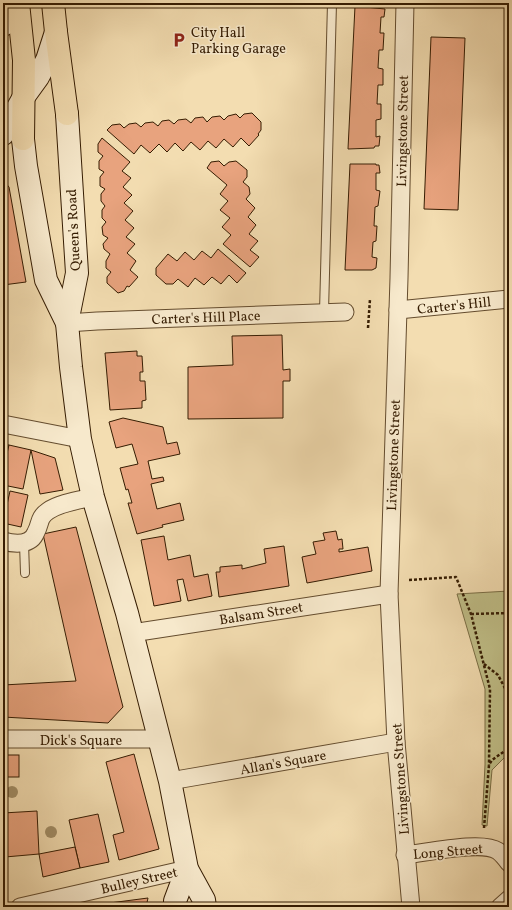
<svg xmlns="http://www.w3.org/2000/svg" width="512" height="910" viewBox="0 0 512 910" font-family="Vollkorn,serif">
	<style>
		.green { fill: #c0bf88; stroke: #7a6e45 }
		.building { fill: #e8a37e; stroke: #351c02 }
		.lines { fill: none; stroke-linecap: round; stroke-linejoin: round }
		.lane-casing { stroke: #644c2e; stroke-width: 10 }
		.street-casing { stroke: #644c2e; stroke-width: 19 }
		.secondary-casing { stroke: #351c02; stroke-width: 24 }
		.primary-casing { stroke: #351c02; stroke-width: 24 }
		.path { stroke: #351c02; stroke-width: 2.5; stroke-dasharray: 3 2; stroke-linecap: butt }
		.lane { stroke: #f7e9cc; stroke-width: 8 }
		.street { stroke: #f7e9cc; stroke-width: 17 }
		.secondary { stroke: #f7e9cc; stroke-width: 22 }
		.primary { stroke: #f3ddb1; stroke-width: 22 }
		.tree { fill: #a28e67 }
		.labels { text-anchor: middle; stroke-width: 3; stroke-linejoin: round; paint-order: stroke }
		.poi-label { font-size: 14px; fill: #351c02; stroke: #f7e9cc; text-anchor: start }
		.street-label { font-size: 14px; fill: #351c02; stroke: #f7e9cc }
	</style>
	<rect width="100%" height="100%" fill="#f3ddb1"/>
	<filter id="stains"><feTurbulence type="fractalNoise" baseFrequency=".005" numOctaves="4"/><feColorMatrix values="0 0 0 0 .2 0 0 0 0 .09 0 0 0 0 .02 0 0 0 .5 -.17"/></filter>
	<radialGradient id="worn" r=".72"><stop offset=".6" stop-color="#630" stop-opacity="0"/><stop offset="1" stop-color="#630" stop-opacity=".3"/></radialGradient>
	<!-- green -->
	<path class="green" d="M509,591v165l-5,2 -12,12 -5,56 -5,-1 3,-60v-76l-28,-95z"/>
	<!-- building -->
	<g class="building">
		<path d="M355,6l30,3 -1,8h-3l-1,16h4l-1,17h-4l-1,18 5,1v16h-5l-1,19h4v15l-5,1v17l4,-1 -1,10h-4l-1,2 -26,1z"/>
		<path d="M431,37l34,1 -7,172 -34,-1z"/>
		<path d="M252,113l9,9v8l-3,4 1,1 -10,11 -8,-8 -8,9 -9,-8 -8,9 -8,-7 -8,9 -9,-8 -8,9 -8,-8 -8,9 -8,-8 -9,9 -9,-8 -7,9 -27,-24 5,-5 8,-1 4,4 5,-4 7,-1 5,4 4,-4 8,-1 5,4 4,-5 7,-1 5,4 4,-4 8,-1 5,4 4,-5 8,-1 4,5 5,-5 8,-1 4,4 4,-4 8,-2 4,4 4,-4z"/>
		<path d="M102,138l28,24 -8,9 9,7 -8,9 9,8 -8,8 9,8 -8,9 9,8 -8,9 9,7 -8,9 9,8 -6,9 8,7 -9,10 -2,-1 -3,5 -6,2 -11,-10v-6l4,-5 -5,-4v-7l4,-7 -6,-5 -1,-5 5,-6 -5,-3 -1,-8 4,-5 -4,-4v-8l3,-4 -4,-5v-7l4,-5 -5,-3v-9l4,-5 -5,-3v-8l4,-5 -5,-4v-8z"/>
		<path d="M219,161l5,5 5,-4 7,-1 11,9v7l-4,5 6,5 1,7 -4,5 9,9 -7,9 8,8 -7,9 9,7 -8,9 9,7 -9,10 -27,-23 8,-9 -9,-8 8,-9 -10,-8 8,-9 -8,-7 7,-9 -20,-17 4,-6z"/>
		<path d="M350,164h26v1h3l1,8h-4v17l4,1 -2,15 -3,1 -1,19h3l-1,15 -3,1 -1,15 5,1 -1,10 -4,2h-27z"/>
		<path d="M3,180l6,7 17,95 -23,3z"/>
		<path d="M218,249l28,24 -9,10 -8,-8 -8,9 -9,-7 -8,8 -9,-7 -7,9 -10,-8 -5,5h-7l-10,-9v-7l12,-14 9,7 8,-9 9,8 8,-9 9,7z"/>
		<path d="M282,335l1,35 7,-1v12h-7v37l-95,1v-52l45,-2 -1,-29z"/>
		<path d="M137,351v5h5l1,16h-3v9h5l1,19 -4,1v7l-32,2 -5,-57z"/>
		<path d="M123,418l40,9 4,17 10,-2 3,12 -32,7 4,18 11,-2 1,4 -13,3 6,25 23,-6 4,17 -22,5 1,2 -26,7 -9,-31h4l-4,-14 -2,1 -6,-22 18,-4 -6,-20 -16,4 -7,-26z"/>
		<path d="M3,444l6,1 -6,25z"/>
		<path d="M9,445l22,5 -8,39 -20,-4v-15z"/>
		<path d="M31,450l24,8 8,32 -23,4z"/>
		<path d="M10,491l18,4 -7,32 -18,-4z"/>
		<path d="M76,527l47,180 -15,16 -105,-6v-32l73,-4 -33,-147z"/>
		<path d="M336,531l2,9 4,-1 1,10h-4v3l29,-5 4,24 -65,12 -5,-26 14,-3 -3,-12 12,-2 -2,-7z"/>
		<path d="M164,536l4,24 22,-5 4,22 14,-3 4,22 -24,5 -5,-22 -6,1 4,21 -27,5 -13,-66z"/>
		<path d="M284,546l5,40 -70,11 -3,-25h4v-5l22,-2v4l24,-6 -2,-14z"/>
		<path d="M134,754l25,95 -40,11 -6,-25 11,-3 -18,-70z"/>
		<rect x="3" y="755" width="16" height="22"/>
		<path d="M37,811l2,43 -34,3 -2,-44z"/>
		<path d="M98,814l11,48 -29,6 -11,-48z"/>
		<path d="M75,847l5,21 -37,9 -4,-23z"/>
		<path d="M148,898l-2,9h-44v-3z"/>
	</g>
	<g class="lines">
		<!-- lane casing -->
		<g class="lane-casing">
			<g id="lane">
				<path d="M324,312l8,-309"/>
				<path d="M24,543l1,30"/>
			</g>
		</g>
		<!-- street casing -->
		<g class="street-casing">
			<g id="street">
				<path d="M405,3l-6,275 -10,316 7,148 15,165"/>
				<path d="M398,310l111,-11"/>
				<path d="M67,323l30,-2 248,-9"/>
				<path d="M3,424l77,15"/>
				<path d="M3,541c11,3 28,5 33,-9 5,-9 2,-14 12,-21 11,-8 32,-11 45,-14"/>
				<path d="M132,633l257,-39"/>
				<path d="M3,739h157"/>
				<path d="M170,781l226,-39"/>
				<path d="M405,855c21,-2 77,-15 93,-4 4,3 8,8 11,12"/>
				<path d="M20,907l167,-38"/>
				<path d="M500,907l9,-8"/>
			</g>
		</g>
		<!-- secondary casing -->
		<g class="secondary-casing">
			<g id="secondary">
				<path d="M3,25l3,-12 5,-10"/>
				<path d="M67,114l10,159 -10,50 4,44 9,72 13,58 34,116 43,168 17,88 17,31 1,7"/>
				<path d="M3,134l22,-39 13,-18 9,-17 9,-28"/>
				<path d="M23,139l3,27 20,114 21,43"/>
				<path d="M175,907v-6l12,-32"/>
			</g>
		</g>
		<!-- primary casing -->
		<g class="primary-casing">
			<g id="primary">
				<path d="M18,3l6,57 -1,79"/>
				<path d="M53,3l3,29 11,82"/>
			</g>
		</g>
		<!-- path -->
		<g class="path">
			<path d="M368,328l2,-29"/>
			<path d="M409,580l47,-3 15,37 19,75 -1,76"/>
			<path d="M471,614l38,-1"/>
			<path d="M484,664l14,11 11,21"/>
			<path d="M484,828l5,-63 3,-5 17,-12"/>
		</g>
		<!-- lane -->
		<use href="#lane" class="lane"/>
		<!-- street -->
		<use href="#street" class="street"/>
		<!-- secondary -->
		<use href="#secondary" class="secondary"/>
		<!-- primary -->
		<use href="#primary" class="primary"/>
	</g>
	<!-- trees -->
	<g class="tree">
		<circle cx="12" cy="792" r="6"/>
		<circle cx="51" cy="832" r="6"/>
	</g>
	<!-- icons -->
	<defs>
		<g id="parking-bare" transform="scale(1.2)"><path d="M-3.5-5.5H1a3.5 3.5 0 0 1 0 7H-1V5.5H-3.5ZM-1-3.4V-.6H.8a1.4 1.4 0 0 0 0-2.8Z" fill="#8f2418" stroke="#f7e9cc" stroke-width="2.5" paint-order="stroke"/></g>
	</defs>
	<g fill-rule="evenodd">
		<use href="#parking-bare" x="179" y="40"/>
	</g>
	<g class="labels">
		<!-- poi labels -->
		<g class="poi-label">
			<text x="191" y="37">City Hall<tspan x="191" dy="16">Parking Garage</tspan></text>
		</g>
		<!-- street labels -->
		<g class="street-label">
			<text transform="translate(402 131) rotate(-89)" y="5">Livingstone Street</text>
			<text transform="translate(73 230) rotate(-93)" y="5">Queen's Road</text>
			<text transform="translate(454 305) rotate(-6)" y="5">Carter's Hill</text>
			<text transform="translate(206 317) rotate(-2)" y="5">Carter's Hill Place</text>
			<text transform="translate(393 455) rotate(-88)" y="5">Livingstone Street</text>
			<text transform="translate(261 613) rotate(-9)" y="5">Balsam Street</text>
			<text x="81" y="745">Dick's Square</text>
			<text transform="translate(283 762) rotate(-10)" y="5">Allan's Square</text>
			<text transform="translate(400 779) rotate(-94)" y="5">Livingstone Street</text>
			<text transform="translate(448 851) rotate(-5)" y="5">Long Street</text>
			<text transform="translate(139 880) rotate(-13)" y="5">Bulley Street</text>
		</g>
	</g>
	<!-- margin -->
	<rect width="512" height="910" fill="none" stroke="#f3ddb1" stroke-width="16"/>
	<rect x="4" y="4" width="504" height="902" fill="none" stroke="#351c02" stroke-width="2"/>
	<rect x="8" y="8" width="496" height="894" fill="none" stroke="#351c02"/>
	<rect width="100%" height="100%" filter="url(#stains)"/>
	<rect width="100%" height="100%" fill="url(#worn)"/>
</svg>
